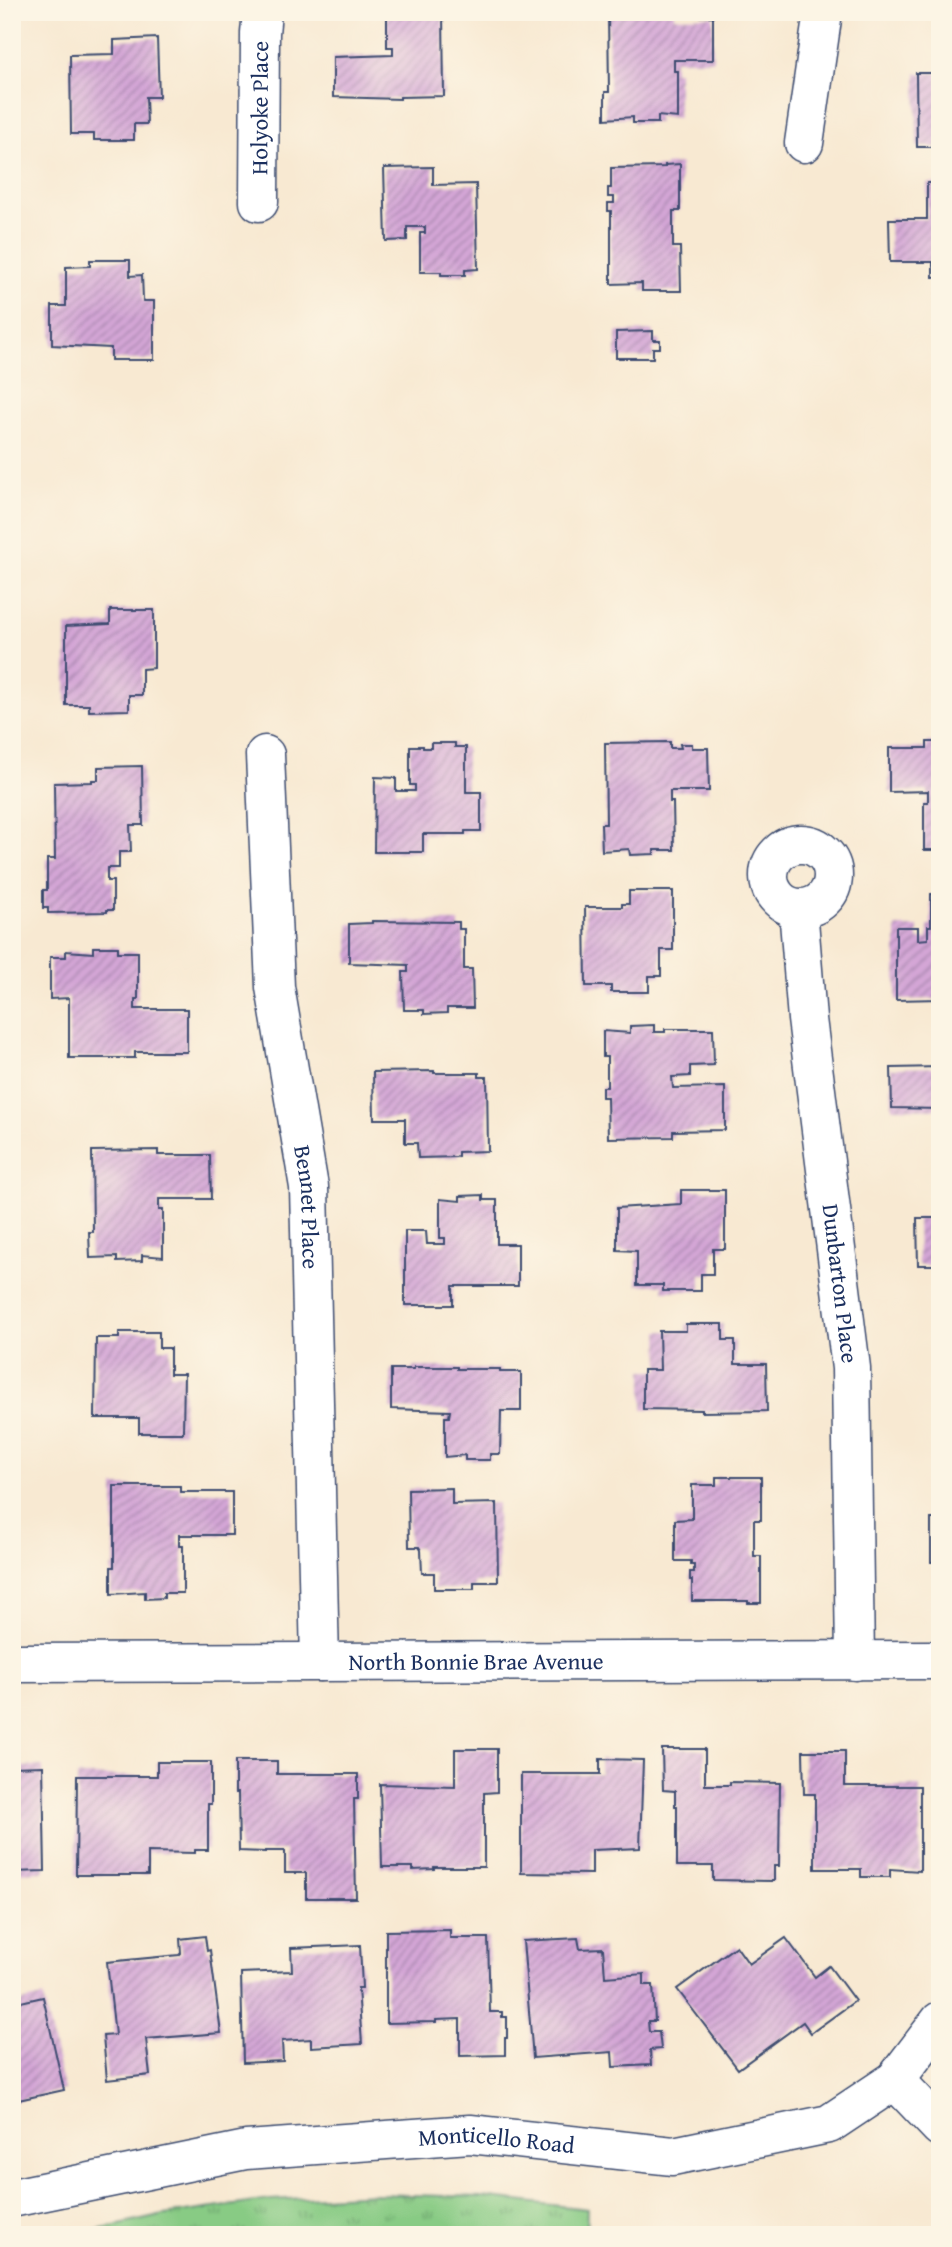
<svg xmlns="http://www.w3.org/2000/svg" width="952" height="2247" viewBox="0 0 952 2247" font-family="'Gentium Book Plus',serif">
	<style>
		.park { fill: url(#park-tufts); stroke: #527d71; stroke-width: 2 }
		.building { fill: url(#building-hatch) }
		.lines { fill: none; stroke-linecap: round; stroke-linejoin: round }
		.minor-casing { stroke: #3c4b6f; stroke-width: 41 }
		.minor { stroke: #fff; stroke-width: 38 }
		.labels { text-anchor: middle; stroke-width: 6; stroke-linejoin: round; paint-order: stroke }
		.street-label { font-size: 23px; fill: #1b2f5e; stroke: #fcf5e5 }
	</style>
	<defs>
		<pattern id="park-tufts" width="24" height="20" patternUnits="userSpaceOnUse" patternTransform="scale(1.75)"><rect width="24" height="20" fill="#88cb84"/><path d="M3 7l-1-3M5 7V3M7 7l1-3M15 17l-1-3M17 17v-4M19 17l1-3" fill="none" stroke="#6ea56f"/></pattern>
		<pattern id="building-hatch" width="6" height="6" patternUnits="userSpaceOnUse" patternTransform="scale(1.75)"><rect width="6" height="6" fill="#d4a6d6"/><path d="M-1 1l2-2M0 6l6-6M5 7l2-2" fill="none" stroke="#ab88b1"/></pattern>
	</defs>
	<rect width="100%" height="100%" fill="#fcf5e5"/>
	<filter id="ink" filterUnits="userSpaceOnUse"><feTurbulence type="fractalNoise" baseFrequency=".0143" numOctaves="2"/><feDisplacementMap in="SourceGraphic" scale="14" xChannelSelector="R" yChannelSelector="G"/><feConvolveMatrix kernelMatrix="1 2 1 2 8 2 1 2 1" color-interpolation-filters="sRGB"/></filter>
	<filter id="wash" filterUnits="userSpaceOnUse"><feTurbulence type="fractalNoise" baseFrequency=".00686" numOctaves="4" result="noise"/><feDisplacementMap in="SourceGraphic" scale="28" xChannelSelector="R" yChannelSelector="G"/><feGaussianBlur stdDeviation="1.57" result="paint"/><feColorMatrix in="noise" values="0 0 0 0 0 0 0 0 0 0 0 0 0 0 0 0 0 1.4 0 .05"/><feComposite in="paint" operator="in"/></filter>
	<g filter="url(#wash)">
		<rect width="100%" height="100%" fill="#f8e9d2"/>
		<!-- park -->
		<path class="park" d="M375,2194l107,3 105,12 -1,26h-511l89,-20 106,-15z"/>
		<g id="blocks">
			<!-- building -->
			<g class="building">
				<path d="M387,12h56l1,84 -44,1v2l-67,-2v-40l60,-2v-8h-6z"/>
				<path d="M608,12h66v5l39,-1v44h-39v11h4v47l-20,-2v7h-25v-6l-28,2v-27h4z"/>
				<path d="M157,38l2,59h-13l1,27h-13v16h-40v-6h-23l-1,-79 44,-1v-14z"/>
				<path d="M916,73h22l2,74h-23z"/>
				<path d="M680,164v47h-7v36h7l1,44h-39v-8l-31,1v-73h-3v-8h6v-6h-6v-9h3v-20l54,-1v-2z"/>
				<path d="M433,167v18l43,-1 2,85 -13,1v5h-24v-3h-21v-39h5v-6h-18v13l-21,1 -2,-73z"/>
				<path d="M927,183h13v94h-7v-15h-43l-1,-43h38z"/>
				<path d="M90,260h40v16l12,-1 1,24 1,2h10v59h-43v-12l-59,-3v-39h14v-39l24,-1z"/>
				<path d="M653,331v9h7v8h-7v10h-37v-26z"/>
				<path d="M110,610h44v58l-12,1v26h-13v15l-40,1v-6h-23v-79l44,-2z"/>
				<path d="M670,742v6h11l-1,-4h12v4h16l1,43h-39v11h3l1,48h-20v4l-24,1 -1,-6 -27,2 -1,-27h5l-1,-81z"/>
				<path d="M927,742h13v108h-16v-48h4v-11l-39,1v-44h38z"/>
				<path d="M431,743h24v4h11v45h15v39h-16v3h-42v18h-49l1,-75 21,1v13h19v-6h-5v-39h13v2h8z"/>
				<path d="M142,766l1,59h-13l1,27h-12v16h-12v13h6v29h-6v2l-59,1v-5h-5v-18h4v-31h8l-1,-76 38,-1v-2h6v-13z"/>
				<path d="M629,891h44v59h-12v26h-12v16h-38v-6h-25l-1,-79h37v-3h7z"/>
				<path d="M931,894h9v105l-44,1v-73h22v13l10,-1v-13h3z"/>
				<path d="M372,921l87,1v7h5v40h8l1,39h-26v5l-23,1v-4h-20l-1,-38h5v-7l-59,-2v-39l23,-1z"/>
				<path d="M93,947h25v5h20v47h-3v10h52v43h-52v6h-66v-60l-19,1v-42h16v-6l27,2z"/>
				<path d="M654,1025v7h11v-3h48l1,36 -24,1v10l-18,1 1,11 52,-1v43l-52,1v6l-65,1 -1,-41h-5v-10h5v-30h-4v-26l27,2v-7z"/>
				<path d="M940,1067v42l-48,-1 -1,-40z"/>
				<path d="M434,1071v2h45v4h8l1,74 -30,1v5l-40,1 -1,-15h-12v-24h-31l-1,-47z"/>
				<path d="M158,1150v5h52l1,44h-52v11h4v47l-21,-2v6l-25,1v-5l-27,1 -1,-26h4l-1,-81z"/>
				<path d="M681,1190h44v59h-12v25h-12v17h-38v-6h-26v-34l-20,-1v-42l64,-4z"/>
				<path d="M483,1195v5h14v44h21v42h-65v19h-48v-74h21l1,13h18v-6h-5v-39l20,2v-5z"/>
				<path d="M917,1218h23v47h-22z"/>
				<path d="M686,1324h37v16h12v24h31l1,47 -65,1v-2l-59,-1v-39h17l-1,-39h27z"/>
				<path d="M119,1332h40v16h11v26h14l-1,59h-44v-15h-44l1,-80h23z"/>
				<path d="M414,1367h43v2h43v3h21v39h-20l-1,43h-10v6h-25v-5l-20,2v-40h4l1,-6 -59,-2v-40h23z"/>
				<path d="M716,1477h45v43h-7v36h7v47h-13v-2h-56v-21h-2v-8h4v-7h-3v-4h-16v-41l17,-1v-34h24z"/>
				<path d="M114,1486h66v6h52v43h-53v11h4v47h-19v5l-19,1v-7l-34,2v-27h3z"/>
				<path d="M452,1488v16l45,-1 1,79h-24v7h-40v-16h-12l-1,-23 -2,-3h-10l-1,-58z"/>
				<rect x="931" y="1519" width="9" height="43"/>
				<path d="M455,1749h42v43l-13,1v74h-50v2l-21,1v-3h-31l-2,-83 75,2z"/>
				<path d="M662,1749h43v36h25v-3l50,1 -1,83h-5v15l-61,-1v-14h-36v-60h-2v-15l-12,-1z"/>
				<path d="M803,1751h42v35h75v85l-30,-2v8h-29v-8h-46v-75h-11z"/>
				<path d="M600,1759l43,1 -3,88 -48,2v24l-71,-1v-99h79z"/>
				<path d="M235,1761h42v13h81v25h-4l2,99h-50v-25h-21v-22h-20v1l-26,-1 -1,-58h-3z"/>
				<path d="M157,1762h54v42h-3v46h-13v3l-47,-1v23h-72l1,-99h80z"/>
				<path d="M43,1766l2,105 -33,1v-105z"/>
				<path d="M450,1930v8h38l2,74h12v5h5v21h-2v17l-45,1v-37l-24,1v2l-50,1v-92z"/>
				<path d="M205,1936l2,15 3,-1 11,83 -75,6 4,36 -43,5 -4,-44 12,-1 -8,-73 72,-7 2,-2 -1,-14z"/>
				<path d="M578,1938l2,11 23,-1 2,29 39,-3v11h9l2,36h-7l1,11h10l2,17 -11,1 1,15 -38,2 -1,-15 -79,6 -10,-117z"/>
				<path d="M786,1938l29,39 14,-11 26,35 -44,32 -8,-11 -65,47 -61,-80 59,-43 13,18z"/>
				<path d="M360,1945l2,43h-4l4,56 -51,3v-8l-29,2 1,20 -40,2 -2,-90 51,-2 -1,-23z"/>
				<path d="M43,1997l21,93 -50,11 -2,-9v-88z"/>
			</g>
		</g>
	</g>
	<g filter="url(#ink)">
		<use href="#blocks" fill-opacity="0" stroke="#3c4b6f" stroke-width="2"/>
		<g class="lines">
			<!-- minor casing -->
			<g class="minor-casing">
				<g id="minor">
					<path d="M804,143l19,-131"/>
					<path id="s1" d="M259,202l1,-169 2,-21"/>
					<path id="s2" d="M265,755l10,232 34,200 11,475"/>
					<circle cx="801" cy="876" r="32"/>
					<path id="s3" d="M798,908l9,111 44,349 4,293"/>
					<path id="s4" d="M12,1663l928,-3"/>
					<path d="M895,2080l45,47"/>
					<path id="s5" d="M12,2198l234,-48 224,-16 203,22 156,-32 66,-44 45,-59"/>
				</g>
			</g>
			<!-- minor -->
			<use href="#minor" class="minor"/>
		</g>
	</g>
	<g class="labels">
		<!-- street labels -->
		<g class="street-label">
			<text dy="8" stroke="none"><textPath href="#s1" startOffset="94">Holyoke Place</textPath></text>
			<text dy="8" stroke="none"><textPath href="#s2" startOffset="455">Bennet Place</textPath></text>
			<text dy="8" stroke="none"><textPath href="#s3" startOffset="378">Dunbarton Place</textPath></text>
			<text dy="8" stroke="none"><textPath href="#s4" startOffset="464">North Bonnie Brae Avenue</textPath></text>
			<text dy="8" stroke="none"><textPath href="#s5" startOffset="490">Monticello Road</textPath></text>
		</g>
	</g>
	<!-- margin -->
	<rect width="952" height="2247" fill="none" stroke="#fcf5e5" stroke-width="42"/>
</svg>
